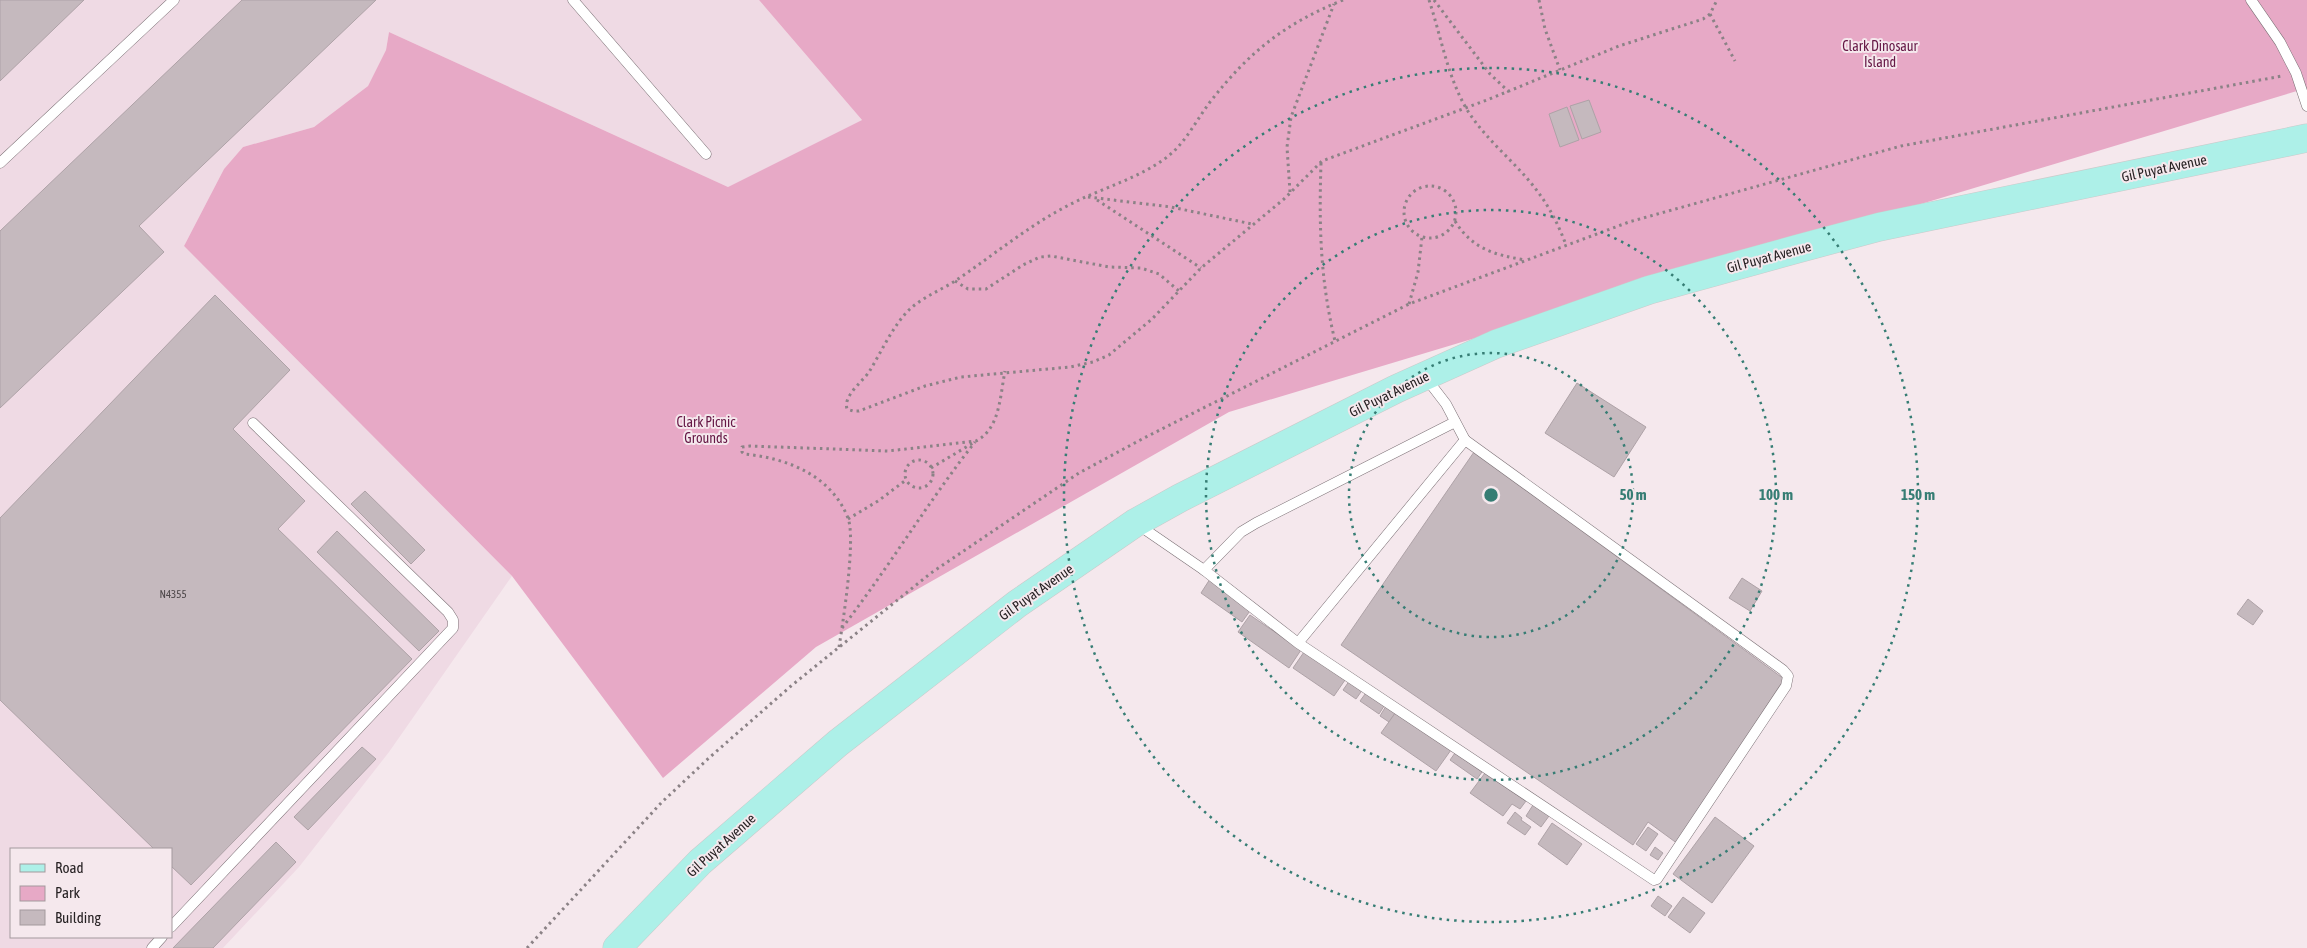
<svg xmlns="http://www.w3.org/2000/svg" width="2307" height="948" viewBox="0 0 2307 948" font-family="'Asap Condensed',sans-serif">
	<style>
		.built { fill: #efdae4; fill-rule: evenodd }
		.green { fill: #e7a9c6 }
		.building { fill: #c5b9be; stroke: #aea2a7 }
		.lines { fill: none; stroke-linecap: round; stroke-linejoin: round }
		.lane-casing { stroke: #7b7075; stroke-width: 11 }
		.primary-casing { stroke: #cbcaca; stroke-width: 29 }
		.path { stroke: #8b8286; stroke-width: 3; stroke-dasharray: 2.5 4; stroke-linecap: butt }
		.lane { stroke: #fff; stroke-width: 10 }
		.primary { stroke: #adf0e8; stroke-width: 28 }
		.ring { fill: none; stroke: #367d74; stroke-width: 2.5; stroke-dasharray: 2.5 5 }
		.labels { text-anchor: middle; stroke-width: 4; stroke-linejoin: round; paint-order: stroke }
		.number-label { font-size: 11px; fill: #4e484a }
		.park-label { font-size: 14px; fill: #651745; stroke: #f5e8ed }
		.street-label { font-size: 14px; fill: #272224; stroke: #f5e8ed }
		.centre { fill: #367d74; stroke: #f5e8ed; stroke-width: 2.5 }
		.ring-label { font-size: 15px; text-anchor: middle; font-weight: bold; fill: #367d74; stroke: #f5e8ed; stroke-width: 4; stroke-linejoin: round; paint-order: stroke }
	</style>
	<rect width="100%" height="100%" fill="#f5e8ed"/>
	<!-- built -->
	<path class="built" d="M0,0h759l103,120 -134,67 -339,-155 -3,18 -18,36 -54,41 -71,20 -19,22 -40,77 328,330 -123,176 -90,115 -76,81h-223zM11,849h160v88h-160z"/>
	<!-- green -->
	<path class="green" d="M759,0h1548v88l-1078,324 -413,235 -153,131 -151,-202 -328,-330 40,-77 19,-22 71,-20 54,-41 18,-36 3,-18 339,155 134,-67z"/>
	<!-- building -->
	<g class="building">
		<path d="M0,0h84l-84,81z"/>
		<path d="M242,0h134l-237,226 25,26 -164,156v-177z"/>
		<path d="M1589,100l12,32 -19,7 -12,-33z"/>
		<path d="M1567,107l12,33 -19,7 -11,-33z"/>
		<path d="M215,295l75,75 -57,59 72,72 -27,28 134,130 -221,226 -20,-19v-17h-17l-154,-149v-182z"/>
		<path d="M1577,383l69,44 -32,50 -69,-44z"/>
		<path d="M1474,452l310,227 -106,165 -30,-22 -15,23 -292,-200z"/>
		<path d="M365,491l60,59 -14,14 -60,-60z"/>
		<path d="M337,531l102,100 -20,20 -102,-99z"/>
		<path d="M1742,578l20,13 -12,20 -21,-13z"/>
		<path d="M1210,579l42,29 -10,14 -41,-29z"/>
		<path d="M2248,599l15,12 -10,14 -16,-11z"/>
		<path d="M1250,615l51,35 -12,18 -51,-36z"/>
		<path d="M1304,652l41,28 -11,16 -41,-28z"/>
		<path d="M1350,680l13,9 -7,10 -13,-9z"/>
		<path d="M1368,690l18,13 -7,11 -19,-13z"/>
		<path d="M1386,706l9,7 -6,9 -9,-6z"/>
		<path d="M1396,712l55,38 -15,21 -55,-38z"/>
		<path d="M362,747l14,12 -68,71 -14,-13z"/>
		<path d="M1455,753l27,19 -5,7 -27,-19z"/>
		<path d="M1485,773l41,28 -6,8 -8,-5 -9,12 -33,-23z"/>
		<path d="M1533,805l16,11 -8,11 -15,-11z"/>
		<path d="M1515,812l7,6 -1,2 10,7 -6,8 -18,-12z"/>
		<path d="M1715,817l39,29 -42,57 -39,-29z"/>
		<path d="M1552,823l30,21 -15,21 -29,-21z"/>
		<path d="M1648,827l10,7 -12,17 -10,-7z"/>
		<path d="M276,842l20,20 -83,86h-40z"/>
		<path d="M1655,847l8,6 -5,7 -8,-5z"/>
		<path d="M1658,896l14,10 -7,10 -14,-10z"/>
		<path d="M1683,897l22,16 -15,20 -22,-16z"/>
	</g>
	<g class="lines">
		<!-- lane casing -->
		<g class="lane-casing">
			<g id="lane">
				<path d="M573,0l133,154"/>
				<path d="M2251,0l29,42 16,31 11,33"/>
				<path d="M0,163l174,-163"/>
				<path d="M1426,378l20,26 19,36"/>
				<path d="M1137,524l67,46 94,73 167,-203 318,230 5,6 -2,10 -129,193 -3,1 -356,-237"/>
				<path d="M1204,570l37,-38 15,-9 199,-101"/>
				<path d="M171,927l282,-299v-8l-5,-8 -195,-189"/>
				<path d="M152,948l10,-11"/>
			</g>
		</g>
		<!-- primary casing -->
		<g class="primary-casing">
			<path id="primary" d="M617,948l83,-86 138,-119 179,-139 118,-81 45,-25 216,-109 100,-45 153,-54 148,-41 82,-22 428,-89"/>
		</g>
		<!-- path -->
		<g class="path">
			<path d="M1343,0c-59,24 -94,52 -133,102 -15,20 -26,44 -47,58 -29,20 -61,28 -92,44 -42,21 -77,51 -116,77 -14,9 -32,16 -45,28 -17,16 -28,42 -41,63 -7,10 -26,24 -22,37l6,2h6l66,-25 36,-9 109,-10 23,-5 16,-7 43,-36 49,-51 83,-69 38,-38 165,-61 132,-54 84,-27 7,-5 7,-14"/>
			<path d="M1429,0c12,36 18,75 37,108 19,32 51,55 72,84 12,16 21,34 28,53"/>
			<path d="M1434,0l56,74 19,18"/>
			<path d="M1539,0l6,29 15,41"/>
			<path d="M1710,14l25,47"/>
			<path d="M1321,163c-2,62 -1,116 14,178"/>
			<circle cx="1430" cy="212" r="26"/>
			<path d="M1290,192l-3,-45 4,-30 43,-113"/>
			<path d="M1088,197l83,10 81,17"/>
			<path d="M1097,200l104,68"/>
			<path d="M1455,221c17,28 40,34 70,39"/>
			<path d="M955,281l13,8h18l37,-24 17,-8 11,-1 58,11 32,1 18,6 20,17"/>
			<path d="M1409,304l9,-32 4,-35"/>
			<circle cx="919" cy="474" r="14"/>
			<path d="M931,468l42,-25"/>
			<path d="M848,519l30,-18 28,-21"/>
			<path d="M842,628c47,-61 86,-126 133,-186"/>
			<path d="M839,647c4,-25 17,-108 9,-129 -17,-43 -61,-60 -104,-64l-2,-2v-5l8,-1 138,5 88,-10c24,-12 24,-45 29,-70"/>
			<path d="M527,948l135,-146 48,-45 81,-71 140,-113 148,-100 65,-35 265,-134 220,-82 272,-76 381,-70"/>
		</g>
		<!-- lane -->
		<use href="#lane" class="lane"/>
		<!-- primary -->
		<use href="#primary" class="primary"/>
	</g>
	<!-- distance rings -->
	<g class="ring">
		<circle cx="1491" cy="495" r="142"/>
		<circle cx="1491" cy="495" r="285"/>
		<circle cx="1491" cy="495" r="427"/>
	</g>
	<g class="labels">
		<!-- number labels -->
		<g class="number-label">
			<text x="173" y="598">N4355</text>
		</g>
		<!-- park labels -->
		<g class="park-label">
			<text x="1880" y="51">Clark Dinosaur<tspan x="1880" dy="16">Island</tspan></text>
			<text x="706" y="427">Clark Picnic<tspan x="706" dy="16">Grounds</tspan></text>
		</g>
		<!-- street labels -->
		<g class="street-label">
			<text transform="translate(2164 168) rotate(-12)" y="5">Gil Puyat Avenue</text>
			<text transform="translate(1769 257) rotate(-15)" y="5">Gil Puyat Avenue</text>
			<text transform="translate(1389 394) rotate(-26)" y="5">Gil Puyat Avenue</text>
			<text transform="translate(1036 592) rotate(-35)" y="5">Gil Puyat Avenue</text>
			<text transform="translate(721 845) rotate(-42)" y="5">Gil Puyat Avenue</text>
		</g>
	</g>
	<circle cx="1491" cy="495" r="8" class="centre"/>
	<g class="ring-label">
		<text x="1633" y="500">50 m</text>
		<text x="1776" y="500">100 m</text>
		<text x="1918" y="500">150 m</text>
	</g>
	<!-- legend -->
	<rect x="10" y="848" width="162" height="90" fill="#f5e8ed" stroke="#a3999d"/>
	<rect x="20" y="864" width="25" height="8" fill="#adf0e8" stroke="#a3999d"/>
	<text x="55" y="873" font-size="15" fill="#272224">Road</text>
	<rect x="20" y="886" width="25" height="15" fill="#e7a9c6" stroke="#a3999d"/>
	<text x="55" y="898" font-size="15" fill="#272224">Park</text>
	<rect x="20" y="910" width="25" height="15" fill="#c5b9be" stroke="#a3999d"/>
	<text x="55" y="923" font-size="15" fill="#272224">Building</text>
</svg>
